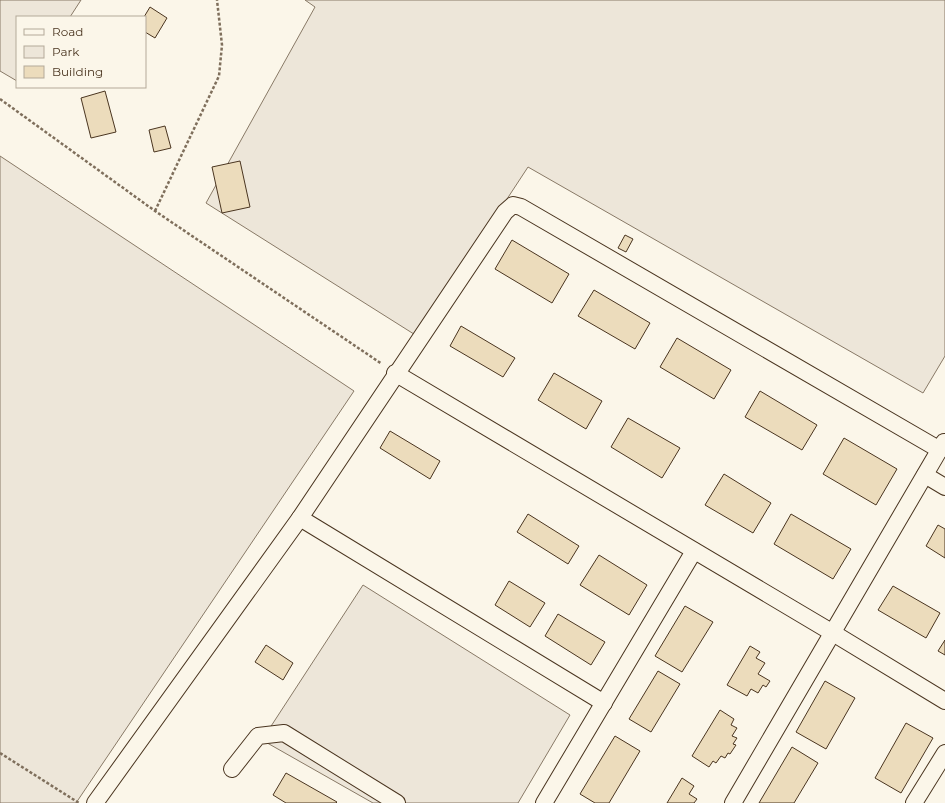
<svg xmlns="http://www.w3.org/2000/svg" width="945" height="803" viewBox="0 0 945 803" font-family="Montserrat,sans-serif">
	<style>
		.green { fill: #ede6d9; stroke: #887966 }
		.building { fill: #ecdcbc; stroke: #4a3520 }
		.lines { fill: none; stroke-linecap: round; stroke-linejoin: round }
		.street-casing { stroke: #4a3520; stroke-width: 18 }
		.path { stroke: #7f6f5c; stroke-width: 2.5; stroke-dasharray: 3 2; stroke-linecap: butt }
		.street { stroke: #fbf6e9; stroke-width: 16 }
	</style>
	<rect width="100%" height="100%" fill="#fbf6e9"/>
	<!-- green -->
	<g class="green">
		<path d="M0,0h81l-11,17h-53v64l-17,-10z"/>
		<path d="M305,0h640v356l-22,37 -395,-226 -111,169 -211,-133 109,-196z"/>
		<path d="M0,156l354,235 -278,412h-76z"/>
		<path d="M363,585l207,130 -52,88h-145l-111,-63z"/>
	</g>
	<!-- building -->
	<g class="building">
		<path d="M150,7l17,11 -12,20 -10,-6 -1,-15z"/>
		<path d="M105,91l11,41 -25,6 -10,-40z"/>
		<path d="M165,126l6,22 -17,4 -5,-22z"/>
		<path d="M240,161l10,46 -28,6 -10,-46z"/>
		<path d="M625,235l8,4 -7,13 -8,-4z"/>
		<path d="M512,240l57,34 -17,29 -57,-34z"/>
		<path d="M594,290l56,33 -15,26 -57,-33z"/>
		<path d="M461,326l54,32 -12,19 -53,-31z"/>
		<path d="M677,338l54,32 -17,29 -54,-32z"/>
		<path d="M554,373l48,28 -16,28 -48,-29z"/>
		<path d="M760,391l57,34 -15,25 -57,-33z"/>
		<path d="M628,418l52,30 -18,30 -51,-31z"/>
		<path d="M390,431l50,30 -10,18 -50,-31z"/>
		<path d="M844,438l53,31 -21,36 -53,-31z"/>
		<path d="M724,474l47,29 -18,30 -48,-28z"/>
		<path d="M528,514l51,32 -11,18 -51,-32z"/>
		<path d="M791,514l60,35 -18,30 -59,-35z"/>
		<path d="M938,525l7,4v29l-19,-12z"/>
		<path d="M599,555l48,30 -18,30 -49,-30z"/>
		<path d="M509,581l36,22 -15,24 -35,-22z"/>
		<path d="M893,586l47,27 -14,25 -48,-28z"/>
		<path d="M685,606l28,16 -31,50 -27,-16z"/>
		<path d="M558,614l47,28 -14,23 -46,-29z"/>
		<path d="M945,640v15l-7,-4z"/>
		<path d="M266,645l27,18 -10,17 -28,-18z"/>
		<path d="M750,646l10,6 -4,6 9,5 -7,11 12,7 -4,6 -3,-2 -5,8 -7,-4 -4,7 -20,-11z"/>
		<path d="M658,671l22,13 -29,48 -22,-13z"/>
		<path d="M825,681l30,17 -29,51 -30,-17z"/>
		<path d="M720,710l14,9 -3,6 6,3 -5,8 5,2 -4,6 3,1 -6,9 -2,-1 -3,5 -4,-2 -5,7 -3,-2 -4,6 -17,-11z"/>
		<path d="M906,723l27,15 -32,55 -26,-15z"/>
		<path d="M615,736l25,15 -31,52h-14l-15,-9z"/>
		<path d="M792,747l26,16 -24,40h-35z"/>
		<path d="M286,773l51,29 -1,1h-50l-13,-8z"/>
		<path d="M682,778l12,8 -5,8 8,5 -3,4h-27z"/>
	</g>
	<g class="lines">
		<!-- street casing -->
		<g class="street-casing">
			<g id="street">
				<path d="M395,373l438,260 112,68"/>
				<path d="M925,475l20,12"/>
				<path d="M300,518l304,185"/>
				<path d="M232,769l26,-33 26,-3 113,70"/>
				<path d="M95,803l205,-285 205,-306 8,-7 8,2 419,243"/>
				<path d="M544,803l150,-252"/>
				<path d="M733,803l211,-361"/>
				<path d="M914,803l31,-50"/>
			</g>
		</g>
		<!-- path -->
		<g class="path">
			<path d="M0,99l155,112 227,153"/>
			<path d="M155,211l64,-135 3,-31 -5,-45"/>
			<path d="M0,753l79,50"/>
		</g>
		<!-- street -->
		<use href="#street" class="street"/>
	</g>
	<!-- legend -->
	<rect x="16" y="16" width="130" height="72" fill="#fbf6e9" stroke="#b4a999"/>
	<rect x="24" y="29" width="20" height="6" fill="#fbf6e9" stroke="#b4a999"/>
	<text x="52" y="36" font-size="12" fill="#4a3520">Road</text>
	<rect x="24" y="46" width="20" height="12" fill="#ede6d9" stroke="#b4a999"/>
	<text x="52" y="56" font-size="12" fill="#4a3520">Park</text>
	<rect x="24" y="66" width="20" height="12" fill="#ecdcbc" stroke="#b4a999"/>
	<text x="52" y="76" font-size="12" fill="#4a3520">Building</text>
</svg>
